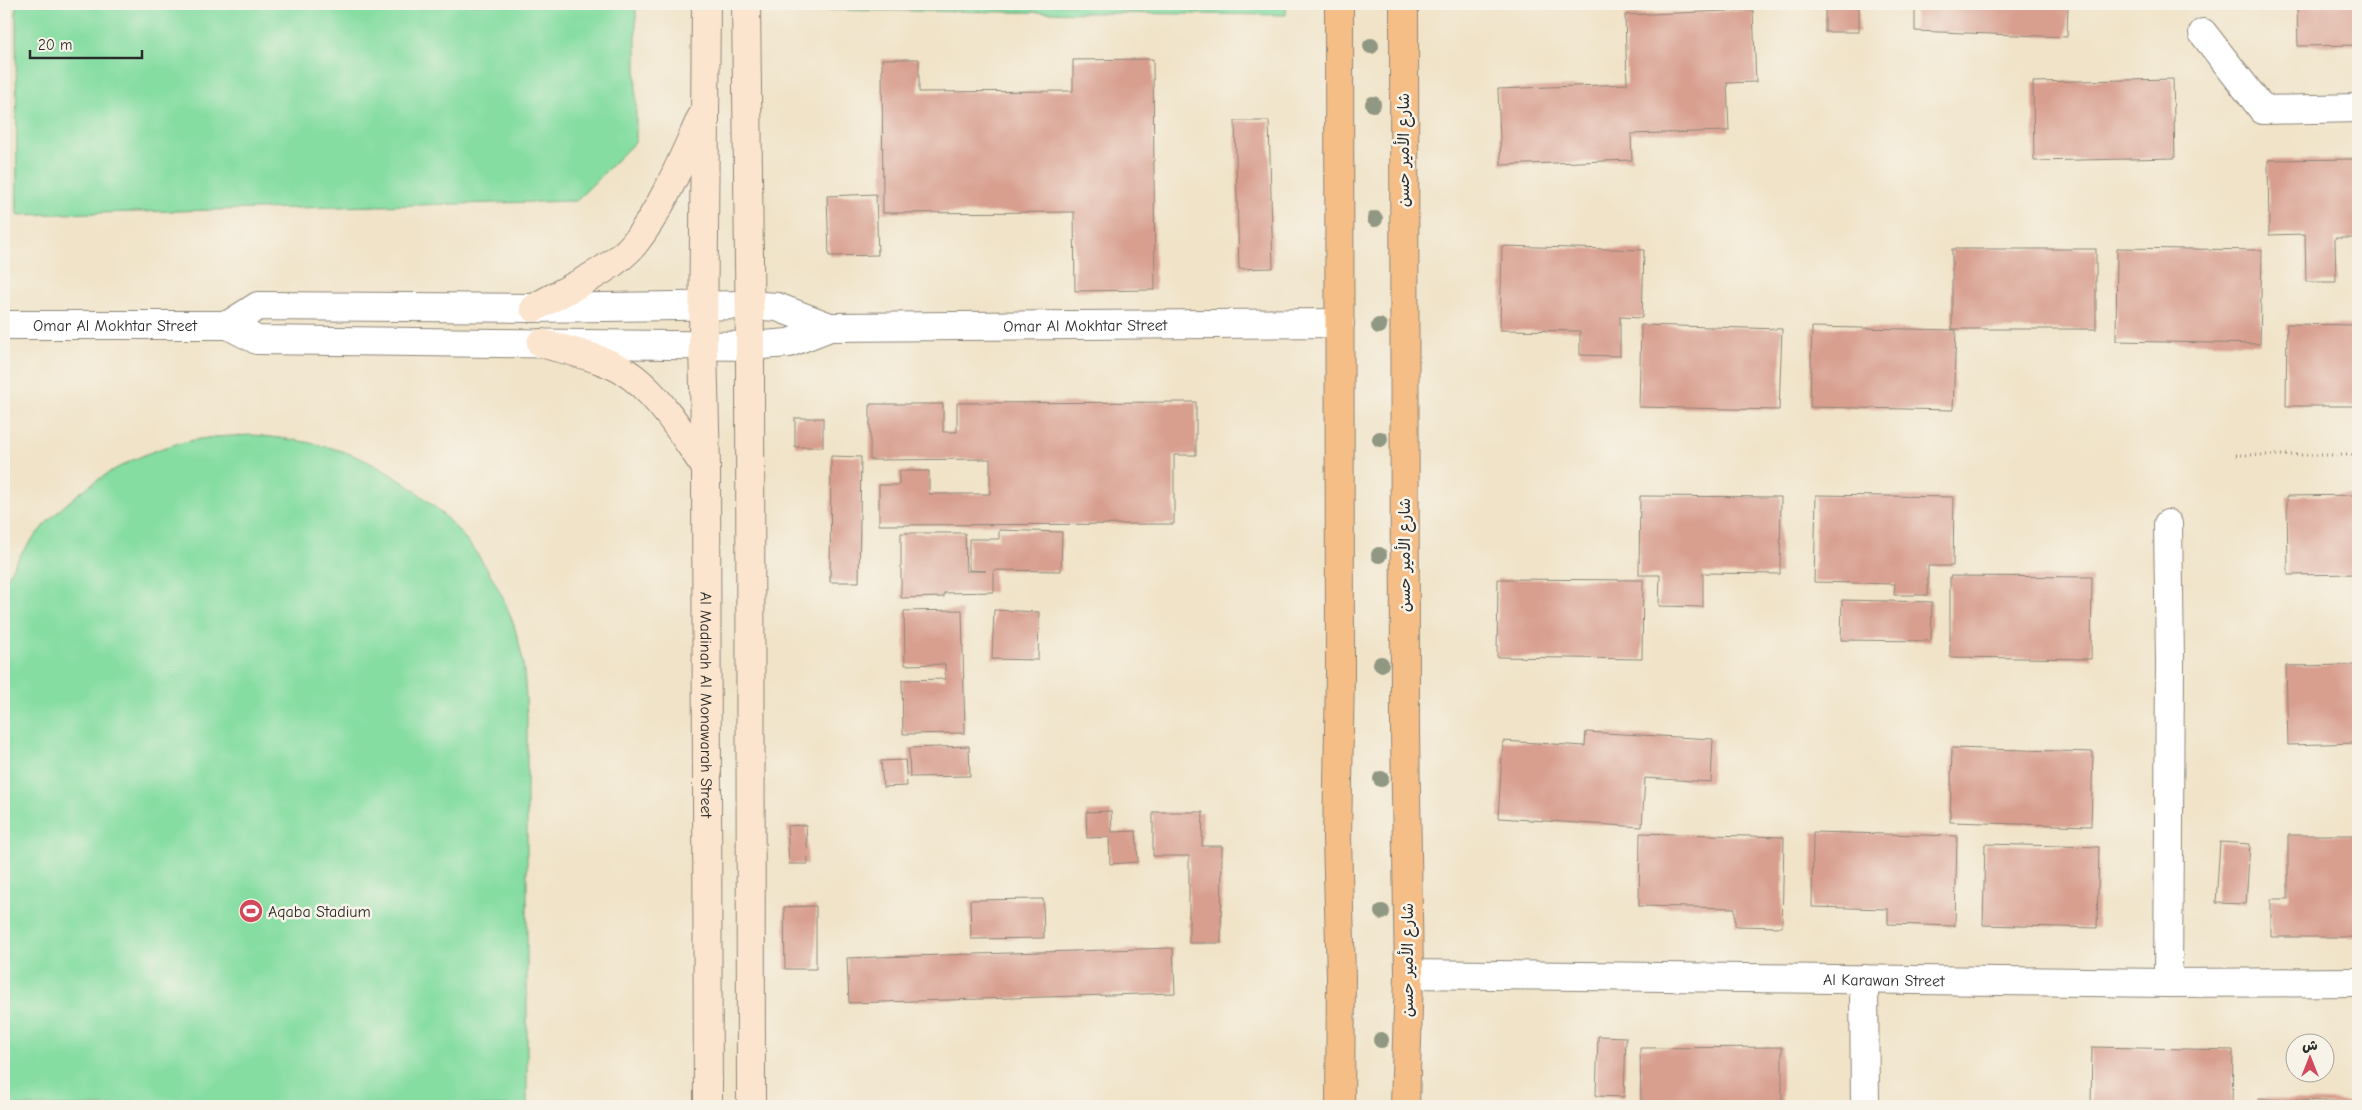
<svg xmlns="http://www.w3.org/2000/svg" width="2362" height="1110" viewBox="0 0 2362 1110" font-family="'Comic Neue','Playpen Sans Arabic',sans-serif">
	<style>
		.green { fill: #85dda2; stroke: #588466 }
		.building { fill: #d89f8f }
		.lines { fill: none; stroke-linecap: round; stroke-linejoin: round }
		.minor-casing { stroke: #8e877a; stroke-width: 30 }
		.tertiary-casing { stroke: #8e877a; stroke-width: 30 }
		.secondary-casing { stroke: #8e877a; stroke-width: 30 }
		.primary-casing { stroke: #8e877a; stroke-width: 30 }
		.path { stroke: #8e877a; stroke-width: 3; stroke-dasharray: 1 4; stroke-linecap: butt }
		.minor { stroke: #fff; stroke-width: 28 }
		.tertiary { stroke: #fff; stroke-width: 28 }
		.secondary { stroke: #fbe5cf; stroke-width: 28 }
		.primary { stroke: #f6be87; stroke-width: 28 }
		.tree { fill: #909782 }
		.labels { text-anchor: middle; stroke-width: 5; stroke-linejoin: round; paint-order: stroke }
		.street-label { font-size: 16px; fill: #2b2b2b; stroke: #f7f3e8 }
		.poi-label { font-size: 16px; fill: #2b2b2b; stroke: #f7f3e8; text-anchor: start }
	</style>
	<rect width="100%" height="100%" fill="#f7f3e8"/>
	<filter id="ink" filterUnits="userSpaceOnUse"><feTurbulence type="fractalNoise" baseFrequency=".02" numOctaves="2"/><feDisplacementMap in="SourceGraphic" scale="10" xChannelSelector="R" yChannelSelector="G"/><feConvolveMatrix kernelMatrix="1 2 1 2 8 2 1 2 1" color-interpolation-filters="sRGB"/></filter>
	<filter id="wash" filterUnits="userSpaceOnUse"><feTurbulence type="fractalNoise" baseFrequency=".0096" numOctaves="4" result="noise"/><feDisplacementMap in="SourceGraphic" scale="20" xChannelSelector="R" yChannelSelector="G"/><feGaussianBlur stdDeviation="1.12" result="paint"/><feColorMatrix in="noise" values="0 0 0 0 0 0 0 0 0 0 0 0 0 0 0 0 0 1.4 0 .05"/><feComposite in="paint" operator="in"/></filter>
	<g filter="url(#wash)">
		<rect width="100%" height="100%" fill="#f0e3c8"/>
		<!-- green -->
		<g class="green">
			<path d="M16,4h620v137l-60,60 -559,14z"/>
			<path d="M746,4h540v11l-540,-6z"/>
			<path d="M253,435c37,4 73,8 107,23 82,37 149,116 163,205 2,18 3,36 4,53v390h-523v-522c5,-10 10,-21 17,-30 41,-58 108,-104 179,-115 17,-3 36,-3 53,-4z"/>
		</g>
		<g id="blocks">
			<!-- building -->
			<g class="building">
				<rect x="1825" y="4" width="34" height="28"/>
				<path d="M1915,4h153l-1,33 -152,-6z"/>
				<path d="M2297,4h61v41l-60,1z"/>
				<path d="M1753,10l3,72 -29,1 2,48 -98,3 1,26 -131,5 -3,-76 129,-5 -2,-69z"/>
				<path d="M882,59h37v33l154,-1v-31l80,-1 2,231 -80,1 -1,-79 -191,1z"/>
				<path d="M2173,79l2,79 -141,3 -1,-79z"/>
				<path d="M1235,121h34l4,147 -34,1z"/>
				<path d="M2358,159v79h-23l1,44h-30l-1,-48 -36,1 -1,-75z"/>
				<path d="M876,194l2,61 -49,1 -2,-60z"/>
				<path d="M1502,246l142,4 -2,68 -22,-1v39l-40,-1v-24l-80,-1z"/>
				<path d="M2117,248l145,2 -2,94 -144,-3z"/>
				<rect x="1952" y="249" width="144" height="80"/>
				<path d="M2287,324l71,1v81h-72z"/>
				<path d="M1641,325l141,4 -3,81 -140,-3z"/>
				<path d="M1812,327l144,3 -3,80 -143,-3z"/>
				<path d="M1196,402v53h-22v69l-295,1v-40h20v-14h30v23h61v-35l-120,1v-56h73v28h14v-29z"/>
				<rect x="795" y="418" width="28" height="29"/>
				<path d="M831,456l30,1 -2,125h-29z"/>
				<path d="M1816,495l138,2 -1,69h-25v29h-34l1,-11 -81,-2z"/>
				<path d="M2358,495v79l-70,1 -1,-79z"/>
				<path d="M1640,496l141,1 -1,77 -77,-1v34l-44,-1 1,-31h-21z"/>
				<path d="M999,530l63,2 -1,39 -67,-1v22l-50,1v4l-43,1v-65h64l1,38h20l-17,-1v-31h30z"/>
				<path d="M1950,576l142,1 -1,82 -141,-2z"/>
				<path d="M1498,579l145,1 -1,79 -145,-2z"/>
				<path d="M1842,600l90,2 -1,39 -90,-1z"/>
				<path d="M962,610l3,123 -62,1 -1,-54 43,-1v-15l-40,1 -1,-54z"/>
				<path d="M994,610l45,2 -1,48 -46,-1z"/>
				<path d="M2358,665v78l-70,2 -2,-79z"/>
				<path d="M1586,732l127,7 -2,43 -66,-4 -3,49 -144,-9 5,-77 82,5z"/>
				<path d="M969,746l1,30 -60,1 -1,-29z"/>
				<path d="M1952,748l141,4 -2,74 -141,-4z"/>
				<path d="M905,760l2,26 -24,1 -2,-26z"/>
				<path d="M1111,811l1,21 24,-1 2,31 -28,2 -1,-27 -22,1 -1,-26z"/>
				<path d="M1153,812h50l-1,34h20l-1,97h-32v-87h-36z"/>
				<path d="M806,825l2,39h-19l-2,-38z"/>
				<path d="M1813,832l144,4 -2,90 -67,-2v-15l-76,-2z"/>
				<path d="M1640,833l144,4 -2,90 -47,-1v-18l-96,-2z"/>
				<path d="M2288,835h70v102h-87v-38h17z"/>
				<path d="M2220,842l30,2 -4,60 -30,-1z"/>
				<path d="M1985,844l114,3 -2,81 -114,-3z"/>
				<path d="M1043,899l1,39 -73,1 -1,-39z"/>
				<path d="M816,906v63h-31l-1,-62z"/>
				<path d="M1173,948l2,45 -326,10 -2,-45z"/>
				<path d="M1598,1036l28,1 -2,60 -28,-1z"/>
				<path d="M1782,1047v59h-141l-1,-58z"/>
				<path d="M2092,1047l141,3 -1,56h-141z"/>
				<path d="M2259,1099l99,3v4h-100z"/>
			</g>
		</g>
	</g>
	<g filter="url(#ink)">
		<use href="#blocks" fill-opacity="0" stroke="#8e877a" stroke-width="1"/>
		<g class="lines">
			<!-- minor casing -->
			<g class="minor-casing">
				<g id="minor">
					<path d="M2203,33l60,77 95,-2"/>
					<path id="s1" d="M1409,974l759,9 190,-1"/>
					<path d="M1864,979l1,127"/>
					<path d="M2168,983l2,-323 -2,-136"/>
				</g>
			</g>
			<!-- tertiary casing -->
			<g class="tertiary-casing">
				<g id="tertiary">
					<path id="s2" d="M4,325h224l29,15 493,6 39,-3 41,-16 510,-4"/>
					<path d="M228,325l30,-19 276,2 214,-3 29,2 53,20"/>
				</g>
			</g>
			<!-- secondary casing -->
			<g class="secondary-casing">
				<g id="secondary">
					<path id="s3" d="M706,4l-3,341 3,123 2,638"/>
					<path d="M746,4l4,342 1,760"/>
					<path d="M534,308c29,-17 80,-39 100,-64 29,-37 48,-84 67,-126"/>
					<path d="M541,343c30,9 68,15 93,35 30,24 51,60 72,90"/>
				</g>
			</g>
			<!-- primary casing -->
			<g class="primary-casing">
				<g id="primary">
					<path d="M1339,4l1,671 -3,164 4,138 -1,129"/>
					<path d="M1404,4l1,730 4,240 -4,132"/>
				</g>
			</g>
			<!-- path -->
			<path class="path" d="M2236,455h122"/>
			<!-- minor -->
			<use href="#minor" class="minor"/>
			<!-- tertiary -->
			<use href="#tertiary" class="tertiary"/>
			<!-- secondary -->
			<use href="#secondary" class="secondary"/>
			<!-- primary -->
			<use href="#primary" class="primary"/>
		</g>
		<!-- trees -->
		<g class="tree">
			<circle cx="1371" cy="46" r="8"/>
			<circle cx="1373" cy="104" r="8"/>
			<circle cx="1375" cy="219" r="8"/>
			<circle cx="1379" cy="326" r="8"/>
			<circle cx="1380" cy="439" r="8"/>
			<circle cx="1379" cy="555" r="8"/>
			<circle cx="1381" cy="664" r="8"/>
			<circle cx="1381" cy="779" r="8"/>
			<circle cx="1382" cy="912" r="8"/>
			<circle cx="1381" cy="1040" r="8"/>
		</g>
	</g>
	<!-- icons -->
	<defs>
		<g id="stadium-disc" transform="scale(1.25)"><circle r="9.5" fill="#d1495b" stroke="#f7f3e8"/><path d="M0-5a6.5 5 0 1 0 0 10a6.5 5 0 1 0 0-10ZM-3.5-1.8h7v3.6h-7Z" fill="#fff"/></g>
	</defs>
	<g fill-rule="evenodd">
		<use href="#stadium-disc" x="251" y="911"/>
	</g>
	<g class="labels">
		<!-- street labels -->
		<g class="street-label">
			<text transform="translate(1403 150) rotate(-90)" y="6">شارع الأمير حسن</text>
			<text dy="6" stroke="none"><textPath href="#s2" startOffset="111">Omar Al Mokhtar Street</textPath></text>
			<text dy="6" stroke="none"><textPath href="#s2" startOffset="1088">Omar Al Mokhtar Street</textPath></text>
			<text transform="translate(1404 555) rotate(-90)" y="6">شارع الأمير حسن</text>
			<text dy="6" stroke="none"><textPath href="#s3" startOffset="701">Al Madinah Al Monawarah Street</textPath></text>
			<text transform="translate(1407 960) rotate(-90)" y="6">شارع الأمير حسن</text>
			<text dy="6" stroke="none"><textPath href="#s1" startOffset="475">Al Karawan Street</textPath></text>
		</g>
		<!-- poi labels -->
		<g class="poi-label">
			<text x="268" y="917">Aqaba Stadium</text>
		</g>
	</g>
	<!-- margin -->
	<rect width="2362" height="1110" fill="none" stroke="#f7f3e8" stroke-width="20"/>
	<!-- north arrow -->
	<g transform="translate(2310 1058)"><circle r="24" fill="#f7f3e8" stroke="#a5a39c"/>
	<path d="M0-4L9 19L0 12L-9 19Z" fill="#d1495b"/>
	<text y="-8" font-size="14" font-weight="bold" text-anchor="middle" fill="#2b2b2b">ش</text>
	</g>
	<!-- scale -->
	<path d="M30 50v8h112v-8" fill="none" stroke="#2b2b2b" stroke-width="2.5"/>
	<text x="38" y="50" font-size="15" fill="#2b2b2b" stroke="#f7f3e8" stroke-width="4" paint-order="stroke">20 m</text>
</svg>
